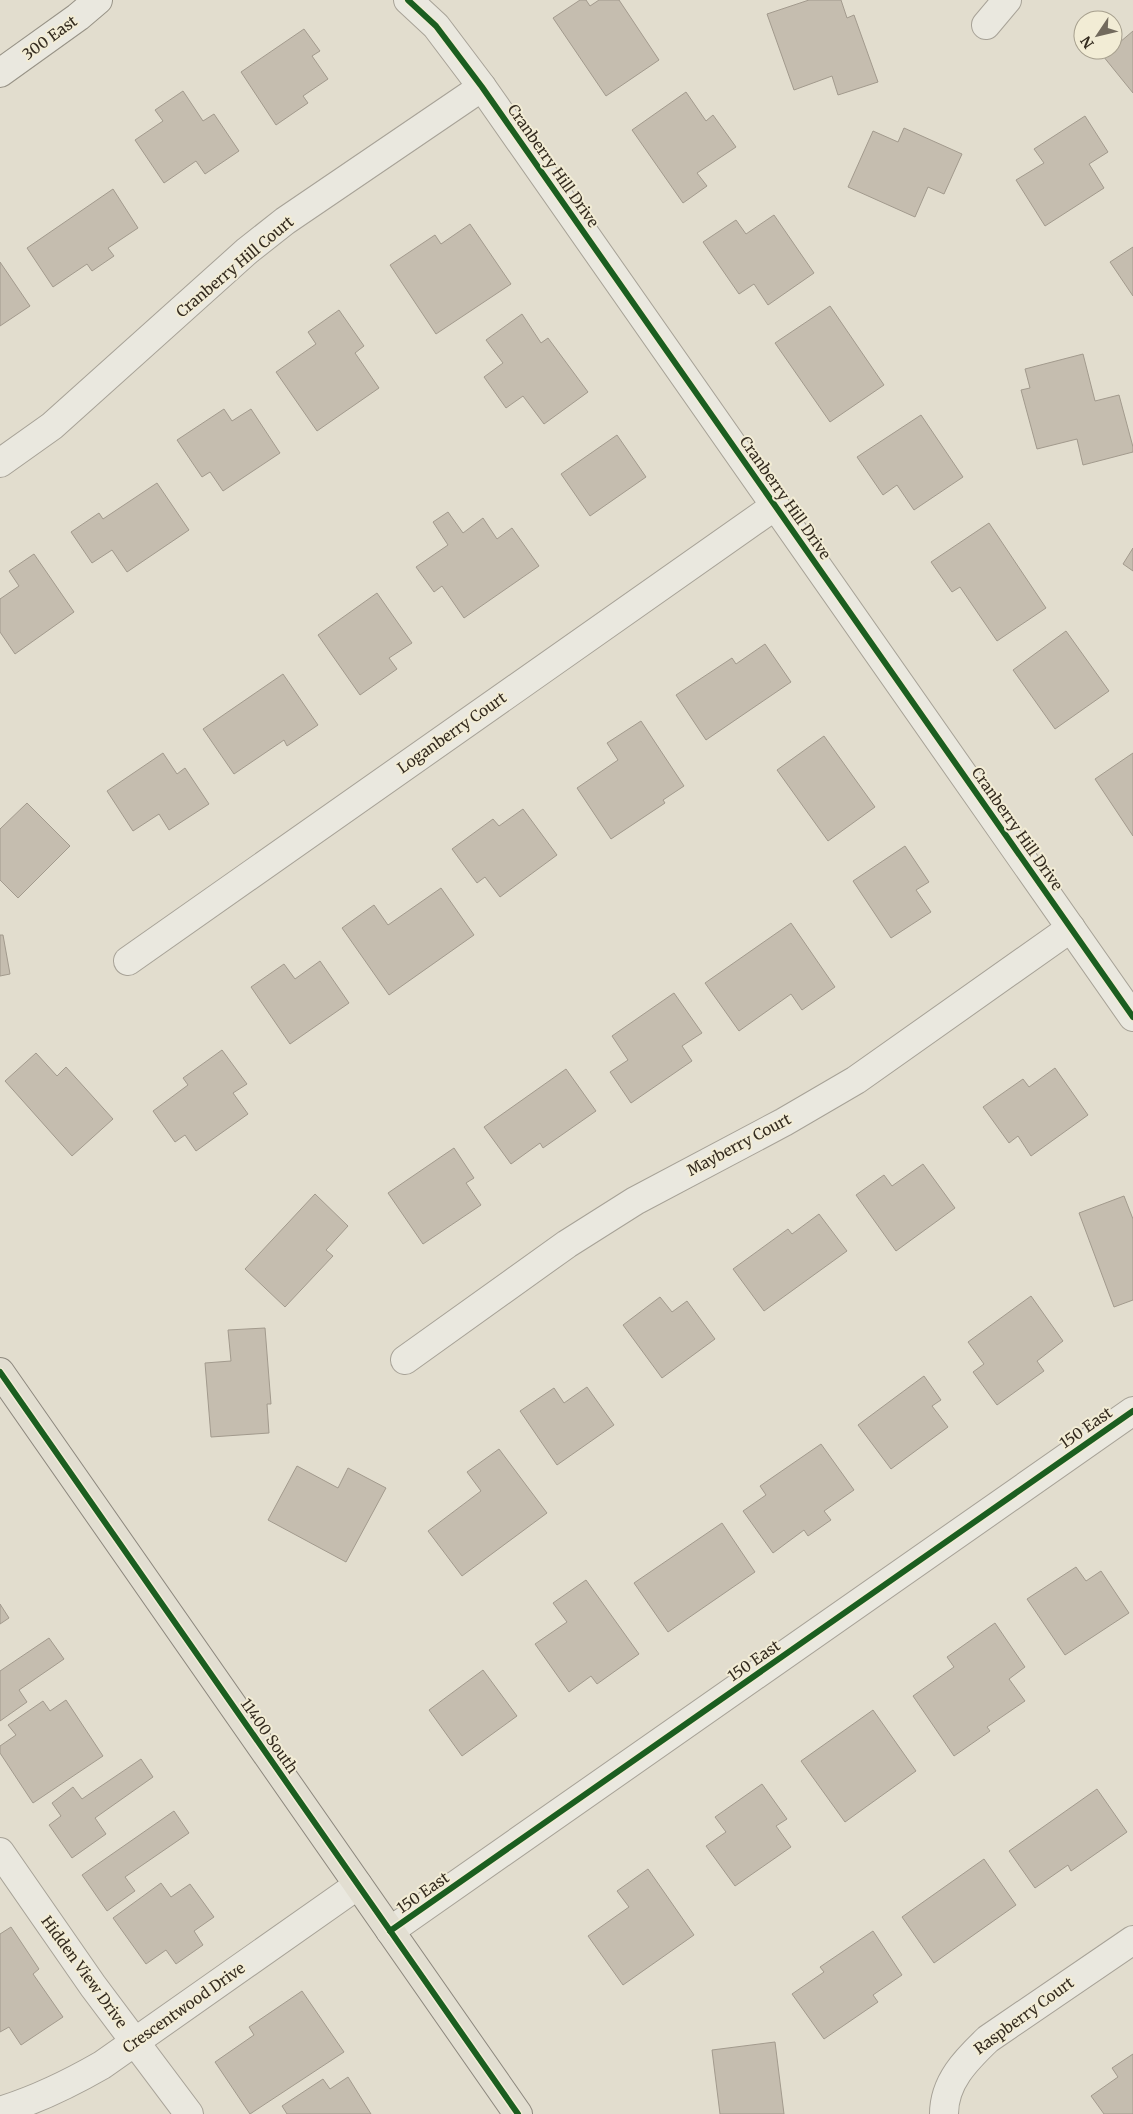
<svg xmlns="http://www.w3.org/2000/svg" width="1133" height="2114" viewBox="0 0 1133 2114" font-family="Merriweather,serif">
	<style>
		.building { fill: #c5bdaf; stroke: #a29a8d }
		.lines { fill: none; stroke-linecap: round; stroke-linejoin: round }
		.street-casing { stroke: #a7a297; stroke-width: 30 }
		.secondary-casing { stroke: #979286; stroke-width: 30 }
		.primary-casing { stroke: #8d887e; stroke-width: 30 }
		.street { stroke: #eae8df; stroke-width: 28 }
		.secondary { stroke: #eae8df; stroke-width: 28 }
		.primary { stroke: #e2ded1; stroke-width: 28 }
		.cycleway-casing { stroke: #f2ecd5; stroke-width: 9 }
		.cycleway { stroke: #1b5e20; stroke-width: 6 }
		.labels { text-anchor: middle; stroke-width: 4; stroke-linejoin: round; paint-order: stroke }
		.street-label { font-size: 15px; fill: #352c20; stroke: #f2ecd5 }
	</style>
	<rect width="100%" height="100%" fill="#e2ddce"/>
	<!-- building -->
	<g class="building">
		<path d="M580,0h6l4,6 9,-6h20l40,60 -53,36 -53,-78z"/>
		<path d="M809,0h32l6,18 7,-3 24,67 -40,13 -6,-19 -38,14 -27,-76z"/>
		<path d="M304,29l16,22 -8,5 16,23 -25,17 5,7 -32,22 -35,-53z"/>
		<path d="M1133,31v62l-30,-37 7,-6h3v-2z"/>
		<path d="M183,91l20,30 11,-7 25,37 -34,23 -9,-13 -32,22 -29,-43 28,-19 -8,-11z"/>
		<path d="M686,92l20,29 7,-6 23,32 -39,26 10,13 -24,17 -51,-73z"/>
		<path d="M1085,116l23,36 -19,12 15,24 -59,38 -29,-46 28,-17 -10,-14z"/>
		<path d="M904,128l58,26 -18,40 -16,-7 -13,30 -67,-30 25,-56 25,11z"/>
		<path d="M113,189l25,39 -30,20 6,8 -22,15 -5,-7 -34,23 -26,-39z"/>
		<path d="M774,215l40,58 -46,32 -14,-21 -15,10 -36,-52 33,-22 10,14z"/>
		<path d="M470,224l41,60 -75,50 -46,-69 45,-30 6,9z"/>
		<path d="M1133,247v49l-23,-34z"/>
		<path d="M0,262l30,44 -30,20z"/>
		<path d="M830,306l54,79 -54,37 -55,-79z"/>
		<path d="M339,310l25,36 -9,7 24,35 -62,43 -41,-59 40,-28 -8,-12z"/>
		<path d="M522,314l19,29 7,-5 40,54 -44,32 -21,-28 -17,12 -22,-31 19,-14 -17,-23z"/>
		<path d="M1083,354l12,47 24,-6 14,52v5l-50,13 -6,-26 -40,10 -16,-59 9,-2 -5,-19z"/>
		<path d="M224,409l8,12 19,-12 29,44 -57,38 -13,-19 -8,5 -25,-37z"/>
		<path d="M921,415l42,62 -49,33 -17,-25 -14,10 -26,-38z"/>
		<path d="M617,435l29,42 -56,39 -29,-42z"/>
		<path d="M157,483l32,47 -62,42 -15,-22 -20,13 -21,-31 28,-19 4,6z"/>
		<path d="M448,512l15,21 20,-15 14,21 15,-11 27,38 -75,52 -22,-32 -8,6 -18,-25 32,-22 -15,-23z"/>
		<path d="M989,523l57,85 -49,33 -37,-54 -8,5 -21,-30z"/>
		<path d="M1133,548v23l-10,-7z"/>
		<path d="M34,554l40,58 -59,42 -15,-22v-33l19,-13 -10,-15z"/>
		<path d="M377,593l35,50 -23,15 8,11 -37,26 -42,-60z"/>
		<path d="M1066,631l43,60 -54,38 -42,-59z"/>
		<path d="M765,644l26,38 -85,58 -30,-45 56,-37 4,6z"/>
		<path d="M283,674l35,51 -31,21 -3,-6 -50,34 -31,-45z"/>
		<path d="M641,721l43,65 -21,14 2,3 -54,36 -34,-51 41,-28 -11,-17z"/>
		<path d="M824,736l51,71 -47,34 -51,-71z"/>
		<path d="M163,753l14,21 8,-6 24,36 -40,26 -10,-16 -26,17 -26,-40z"/>
		<path d="M1133,753v83l-38,-57z"/>
		<path d="M27,803l43,43 -52,52 -18,-18v-51z"/>
		<path d="M523,809l34,46 -57,42 -15,-20 -8,6 -25,-34 41,-30 6,7z"/>
		<path d="M905,846l24,36 -13,8 15,22 -40,26 -38,-57z"/>
		<path d="M441,888l33,47 -85,60 -47,-67 32,-23 14,20z"/>
		<path d="M791,923l44,64 -33,23 -11,-16 -52,37 -34,-48z"/>
		<path d="M0,935h3l7,39 -10,2z"/>
		<path d="M320,961l29,42 -59,41 -39,-57 33,-23 11,15z"/>
		<path d="M674,993l28,40 -20,13 10,15 -61,42 -21,-31 18,-12 -16,-24z"/>
		<path d="M222,1050l25,34 -14,9 15,21 -52,37 -11,-16 -10,7 -22,-31 35,-26 -5,-7z"/>
		<path d="M36,1053l21,23 9,-9 47,52 -41,37 -67,-75z"/>
		<path d="M1055,1068l33,47 -57,41 -13,-20 -9,7 -26,-36 40,-28 6,8z"/>
		<path d="M566,1069l30,42 -53,37 -3,-5 -29,21 -27,-37z"/>
		<path d="M454,1148l20,30 -8,5 15,22 -58,39 -35,-51z"/>
		<path d="M923,1164l32,44 -59,43 -40,-56 28,-20 8,11z"/>
		<path d="M315,1194l33,32 -22,24 7,6 -48,51 -40,-38z"/>
		<path d="M1124,1196l9,23v81l-19,7 -35,-94z"/>
		<path d="M819,1214l28,37 -83,60 -31,-42 55,-40 4,5z"/>
		<path d="M1031,1296l32,45 -26,20 7,10 -47,34 -24,-33 11,-8 -16,-22z"/>
		<path d="M660,1297l12,15 15,-11 28,38 -53,39 -39,-53z"/>
		<path d="M265,1328l6,76h-4l2,29 -58,4 -6,-74 26,-2 -3,-31z"/>
		<path d="M924,1376l17,24 -9,6 16,21 -57,42 -33,-44z"/>
		<path d="M587,1387l27,38 -57,40 -37,-54 34,-23 10,15z"/>
		<path d="M821,1444l33,46 -30,21 7,9 -23,16 -4,-6 -31,23 -30,-42 23,-16 -6,-9z"/>
		<path d="M499,1449l48,64 -85,63 -34,-45 53,-40 -14,-19z"/>
		<path d="M297,1466l41,22 10,-20 38,20 -40,74 -78,-42z"/>
		<path d="M722,1523l33,49 -87,60 -34,-49z"/>
		<path d="M1076,1567l10,14 15,-10 28,42 -64,42 -38,-56z"/>
		<path d="M586,1580l53,74 -42,30 -6,-8 -22,16 -34,-48 32,-22 -14,-19z"/>
		<path d="M0,1604l9,14 -9,6z"/>
		<path d="M995,1623l30,44 -16,12 16,22 -38,26 3,4 -36,25 -41,-60 41,-29 -7,-10z"/>
		<path d="M49,1638l15,21 -45,31 8,12 -27,19v-50z"/>
		<path d="M483,1670l34,46 -55,40 -33,-46z"/>
		<path d="M66,1700l37,56 -70,47 -33,-50v-7l16,-11 -8,-10 35,-24 7,10z"/>
		<path d="M873,1710l43,61 -71,51 -44,-61z"/>
		<path d="M141,1759l12,18 -58,41 11,16 -34,24 -23,-33 12,-9 -9,-13 21,-16 9,12z"/>
		<path d="M762,1784l25,35 -11,7 15,21 -56,39 -29,-40 20,-14 -11,-15z"/>
		<path d="M1097,1789l30,43 -56,39 -3,-6 -33,23 -26,-37z"/>
		<path d="M174,1811l15,22 -64,44 10,14 -28,20 -25,-36z"/>
		<path d="M984,1859l32,46 -82,58 -32,-46z"/>
		<path d="M648,1869l46,66 -71,50 -35,-49 41,-29 -12,-16z"/>
		<path d="M161,1883l10,14 19,-13 24,33 -20,14 9,14 -27,19 -10,-14 -20,14 -33,-46z"/>
		<path d="M11,1927l28,42 -6,5 30,43 -42,28 -12,-18 -9,5v-98z"/>
		<path d="M873,1931l29,44 -29,20 5,7 -54,37 -32,-45 32,-22 -4,-5z"/>
		<path d="M302,1991l42,61 -94,62 -35,-52 39,-27 -5,-8z"/>
		<path d="M775,2042l9,72h-64l-8,-64z"/>
		<path d="M1133,2054v60h-29l-13,-18 27,-19 -6,-9z"/>
		<path d="M348,2077l23,37h-84l-5,-8 41,-27 7,10z"/>
	</g>
	<g class="lines">
		<!-- street casing -->
		<g class="street-casing">
			<g id="street">
				<path d="M408,0l28,26 46,61 651,930"/>
				<path d="M986,25l21,-25"/>
				<path d="M0,463l52,-37 195,-175 38,-30 197,-134"/>
				<path d="M128,961l647,-455"/>
				<path d="M405,1360l162,-116 68,-43 149,-79 72,-42 215,-152"/>
				<path d="M0,1852l93,134 96,128"/>
				<path d="M390,1931l743,-520"/>
				<path d="M0,2111c36,-11 69,-27 102,-46l256,-180"/>
				<path d="M944,2114c0,-32 22,-54 44,-75l145,-99"/>
			</g>
		</g>
		<!-- secondary casing -->
		<g class="secondary-casing">
			<path id="secondary" d="M0,73l78,-56 20,-17"/>
		</g>
		<!-- primary casing -->
		<g class="primary-casing">
			<path id="primary" d="M0,1372l518,742"/>
		</g>
		<!-- street -->
		<use href="#street" class="street"/>
		<!-- secondary -->
		<use href="#secondary" class="secondary"/>
		<!-- primary -->
		<use href="#primary" class="primary"/>
		<!-- cycleway casing -->
		<g class="cycleway-casing">
			<g id="cycleway">
				<path d="M408,0l28,26 46,61 651,930"/>
				<path d="M0,1372l518,742"/>
				<path d="M390,1931l743,-520"/>
			</g>
		</g>
		<!-- cycleway -->
		<use href="#cycleway" class="cycleway"/>
	</g>
	<g class="labels">
		<!-- street labels -->
		<g class="street-label">
			<text transform="translate(50 38) rotate(-36)" y="5">300 East</text>
			<text transform="translate(553 166) rotate(55)" y="5">Cranberry Hill Drive</text>
			<text transform="translate(235 267) rotate(-40)" y="5">Cranberry Hill Court</text>
			<text transform="translate(785 498) rotate(55)" y="5">Cranberry Hill Drive</text>
			<text transform="translate(452 733) rotate(-35)" y="5">Loganberry Court</text>
			<text transform="translate(1017 829) rotate(55)" y="5">Cranberry Hill Drive</text>
			<text transform="translate(739 1145) rotate(-28)" y="5">Mayberry Court</text>
			<text transform="translate(1086 1428) rotate(-35)" y="5">150 East</text>
			<text transform="translate(754 1661) rotate(-35)" y="5">150 East</text>
			<text transform="translate(269 1736) rotate(55)" y="5">11400 South</text>
			<text transform="translate(423 1893) rotate(-35)" y="5">150 East</text>
			<text transform="translate(84 1972) rotate(54)" y="5">Hidden View Drive</text>
			<text transform="translate(184 2008) rotate(-35)" y="5">Crescentwood Drive</text>
			<text transform="translate(1024 2016) rotate(-36)" y="5">Raspberry Court</text>
		</g>
	</g>
	<!-- north arrow -->
	<g transform="translate(1098 35) rotate(235)"><circle r="24" fill="#f2ecd5" stroke="#a69f8d"/>
	<path d="M0-4L9 19L0 12L-9 19Z" fill="#726a5d"/>
	<text y="-8" font-size="14" font-weight="bold" text-anchor="middle" fill="#352c20">N</text>
	</g>
</svg>
